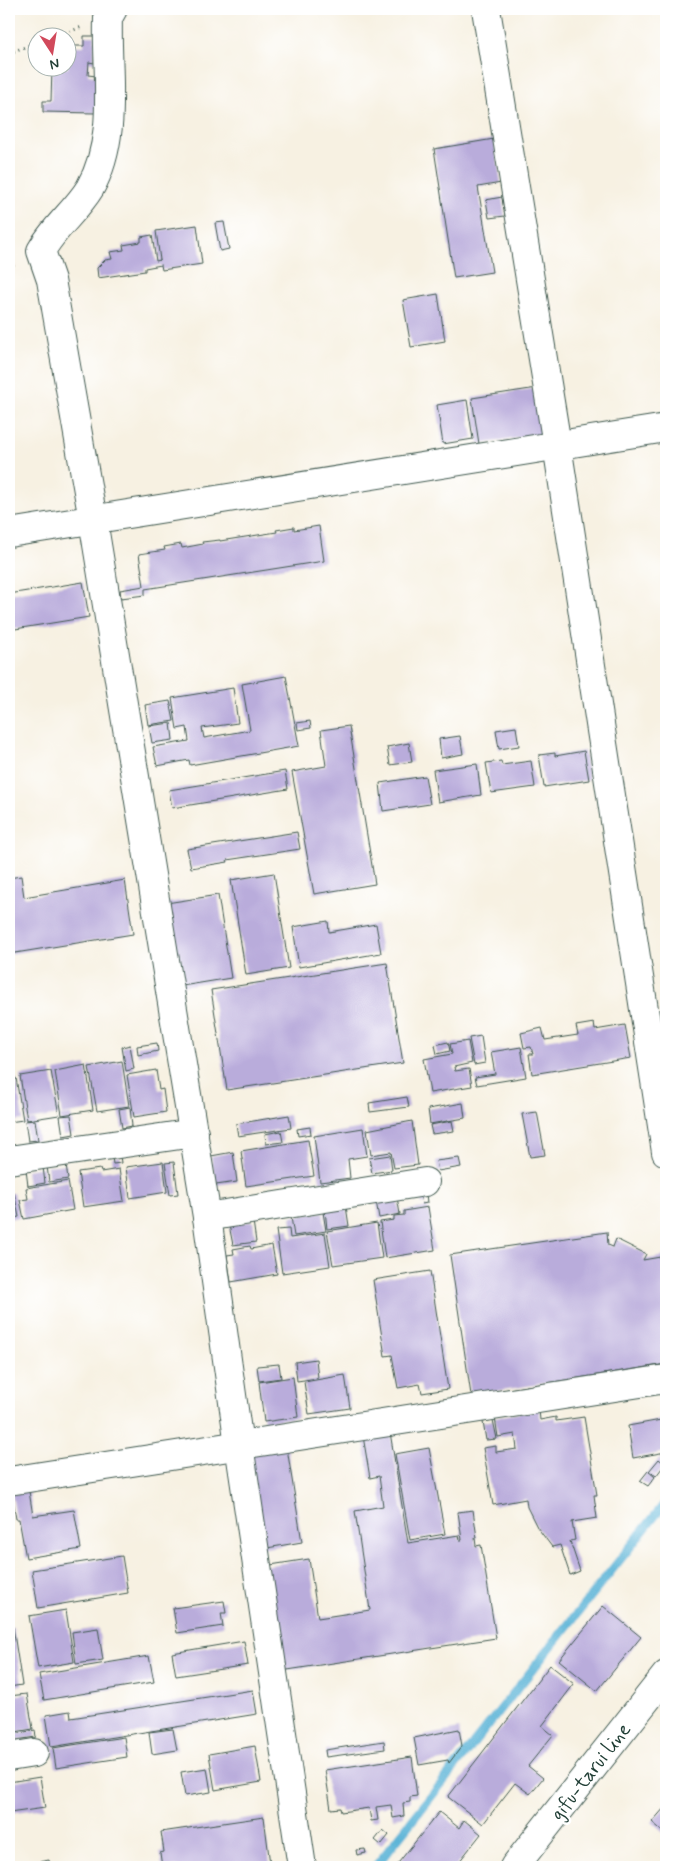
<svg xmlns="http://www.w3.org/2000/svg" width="675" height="1876" viewBox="0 0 675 1876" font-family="Mynerve,sans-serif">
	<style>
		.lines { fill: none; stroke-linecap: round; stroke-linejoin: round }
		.stream { stroke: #59b2d6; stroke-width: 9 }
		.building { fill: #b9acdb }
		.minor-casing { stroke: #3f584e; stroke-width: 30 }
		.major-casing { stroke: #3f584e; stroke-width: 30 }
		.path { stroke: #3f584e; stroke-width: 3; stroke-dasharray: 1 4; stroke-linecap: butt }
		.minor { stroke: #fff; stroke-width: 28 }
		.major { stroke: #fff; stroke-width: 28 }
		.labels { text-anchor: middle; stroke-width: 5; stroke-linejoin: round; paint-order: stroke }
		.street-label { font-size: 20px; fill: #1f3d34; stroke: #fff }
	</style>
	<rect width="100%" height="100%" fill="#fff"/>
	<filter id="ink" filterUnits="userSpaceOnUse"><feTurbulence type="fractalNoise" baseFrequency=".02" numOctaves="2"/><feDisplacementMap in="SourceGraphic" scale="10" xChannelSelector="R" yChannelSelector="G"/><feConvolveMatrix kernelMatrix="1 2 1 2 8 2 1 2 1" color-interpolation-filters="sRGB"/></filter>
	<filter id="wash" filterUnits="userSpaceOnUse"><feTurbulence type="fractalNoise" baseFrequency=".0096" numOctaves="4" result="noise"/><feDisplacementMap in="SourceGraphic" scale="20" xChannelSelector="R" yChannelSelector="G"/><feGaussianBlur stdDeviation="1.12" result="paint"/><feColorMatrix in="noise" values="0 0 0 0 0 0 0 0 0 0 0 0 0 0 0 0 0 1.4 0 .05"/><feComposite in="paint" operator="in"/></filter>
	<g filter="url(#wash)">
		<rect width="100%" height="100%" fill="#f7f1e2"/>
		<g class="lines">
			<!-- stream -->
			<path class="stream" d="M375,1867l291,-365"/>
		</g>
		<g id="blocks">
			<!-- building -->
			<g class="building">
				<path d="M84,36h11l-1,27 -5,-1 -1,13 8,1v37l-53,-1v-11h8l1,-33h16v-22h16z"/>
				<path d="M494,139l7,44 -23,4 14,85 -38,6 -20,-129z"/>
				<path d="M502,197l3,19 -16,2 -3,-18z"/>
				<path d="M224,222l5,27 -9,2 -5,-28z"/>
				<path d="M197,225l5,39 -40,6 -1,-5 -16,3v3l-47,7 -1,-10 8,-8 7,-1 -2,-7 14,-2 -1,-5 18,-3v-5l11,-2 4,26 4,-1 -4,-29z"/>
				<path d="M438,294l7,47 -34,6 -8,-47z"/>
				<path d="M537,388l7,46 -65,10 -7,-46z"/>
				<path d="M467,400l6,39 -30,5 -6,-39z"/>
				<path d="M319,526l5,35 -179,28v6l-24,3 -1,-8 24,-4 -5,-32 26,-4 -1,-3 17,-3 1,4 21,-4 -1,-2 18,-2v1l57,-9 -1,-2 18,-3v3z"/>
				<path d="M83,582l6,35 -80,13v-36z"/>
				<path d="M286,676l13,70 -109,19 -1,-5 -32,6 -4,-19 36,-6 -2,-14 -10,2 -5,-31 61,-10 5,35 -36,5 2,10 46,-8 -8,-46z"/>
				<path d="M170,701l4,20 -26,4 -3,-20z"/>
				<path d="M310,721l1,7 -13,2 -1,-7z"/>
				<path d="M171,723l2,17 -21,3 -3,-17z"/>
				<path d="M349,726l26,158 -61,10 -22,-122 34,-6 -5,-36z"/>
				<path d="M516,727l3,19 -20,3 -3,-19z"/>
				<path d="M460,736l3,18 -22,4 -2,-19z"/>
				<path d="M409,743l3,19 -22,3 -3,-18z"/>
				<path d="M584,751l5,29 -45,7 -5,-32 16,-2v3z"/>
				<path d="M501,761l1,4 29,-4 4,26 -44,6 -5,-30z"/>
				<path d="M477,764l4,31 -43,7 -5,-32z"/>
				<path d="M285,771l3,18 -116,19 -3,-18z"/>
				<path d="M425,776l5,28 -47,7 -3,-28z"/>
				<path d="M297,832l3,17 -73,11 1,2 -37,6 -4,-19z"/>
				<path d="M274,873l15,95 -43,7 -15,-95z"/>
				<path d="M21,876l3,21 101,-17 8,54 -124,20v-76z"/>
				<path d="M218,895l13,83 -49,8 -22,-82z"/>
				<path d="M328,921l1,11 47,-8 5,29 -82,14 -6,-40z"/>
				<path d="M387,963l16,100 -176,27 -16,-100z"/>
				<path d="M594,1023l1,7 30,-5 6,33 -99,16 -3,-20h4l-2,-7 -7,1 -3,-15 21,-5 3,12 33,-5 -2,-9z"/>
				<path d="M481,1036l4,27 -11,2 -5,-27z"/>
				<path d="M468,1041l4,22 -18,4 1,4 14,-2 3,17 -42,7 -6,-34 28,-5 -2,-10z"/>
				<path d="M448,1042l2,9 -13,3 -2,-9z"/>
				<path d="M157,1043l1,8 -20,4 -1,-9z"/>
				<path d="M130,1045l4,24 -8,2 -4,-24z"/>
				<path d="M521,1047l5,30 -49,8 -2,-8 20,-3 -4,-22z"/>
				<path d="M122,1061l7,45 -32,5 -8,-44z"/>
				<path d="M86,1065l7,45 -31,5 -7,-44z"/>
				<path d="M156,1070l3,20 4,-1 3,23 -32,5 -7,-42z"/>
				<path d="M51,1071l8,44 -32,5 -7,-44z"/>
				<path d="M16,1078l7,42 -14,2v-43z"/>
				<path d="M407,1097l2,10 -39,5 -1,-9z"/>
				<path d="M463,1103l2,15 -35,6 -2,-15z"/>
				<path d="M130,1107l2,19 -10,2 -3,-19z"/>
				<path d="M537,1112l8,43 -15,2 -8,-43z"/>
				<path d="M71,1115l3,19 -11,2 -3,-20z"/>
				<path d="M289,1115l2,13 -53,8 -2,-12z"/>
				<path d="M35,1120l3,20 -10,1 -3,-20z"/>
				<path d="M412,1121l6,44 -24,3 -3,-16 -20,3 -4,-25z"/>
				<path d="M452,1121l2,10 -22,3 -2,-9z"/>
				<path d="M310,1127l1,7 -13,2 -1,-7z"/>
				<path d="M363,1128l4,28 -19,3 2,19 -30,4 -6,-46z"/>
				<path d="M281,1131l2,11 -17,2 -1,-10z"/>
				<path d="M308,1140l6,36 -68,10 -5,-35z"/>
				<path d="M233,1152l4,30 -21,3 -5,-29z"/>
				<path d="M390,1155l2,15 -20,3 -3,-15z"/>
				<path d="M120,1156l1,7 -8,1 -1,-7z"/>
				<path d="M459,1158l2,9 -23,4 -2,-10z"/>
				<path d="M163,1162l4,30 -37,6 -4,-31z"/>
				<path d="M174,1162l4,32 -8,1 -5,-32z"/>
				<path d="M66,1164l2,15 -19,3 -2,-16z"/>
				<path d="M43,1167l2,16 -17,3 -2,-16z"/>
				<path d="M100,1169l1,3 18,-3 5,32 -41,6 -5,-35z"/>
				<path d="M68,1181l5,29 -49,9 -4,-19 8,-1 -2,-11z"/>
				<path d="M14,1193l5,24 -10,2v-25z"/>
				<path d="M426,1193l1,10 -5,1 -2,-10z"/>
				<path d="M397,1197l3,17 -21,4 -3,-17z"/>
				<path d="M346,1206l3,20 -22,3 -2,-20z"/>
				<path d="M428,1207l7,43 -50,8 -5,-36 14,-2v-4l10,-1v-4z"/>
				<path d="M323,1212l3,19 -32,5 -3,-19z"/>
				<path d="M253,1221l3,21 -23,3 -4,-20z"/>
				<path d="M377,1223l5,35 -49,7 -6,-34z"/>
				<path d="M289,1229l1,9 35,-5 5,33 -48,7 -6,-43z"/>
				<path d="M607,1232l1,13 5,2 3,-8 30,15 -3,6 23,-4v108l-195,31 -21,-140z"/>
				<path d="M272,1245l5,29 -46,8 -4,-27 7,-1 -1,-5 17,-3 1,3z"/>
				<path d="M430,1271l18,118 -26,4 -2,-9 -22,4 -6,-33 -7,1 -12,-76z"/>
				<path d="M316,1359l2,19 -21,3 -2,-19z"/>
				<path d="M279,1364l2,14 -22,3 -2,-15z"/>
				<path d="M345,1375l5,33 -41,6 -5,-32z"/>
				<path d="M293,1377l5,40 -34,5 -5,-40z"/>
				<path d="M539,1410l1,10 16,-3v4l28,-4 13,78h-3l3,23 -25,4 3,18 -5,1 10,30 -10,4 -10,-30 -8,2 -15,-20 -10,-20 -1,-8 -33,6 -10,-57 13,-2v6l21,-3 -2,-15 -17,3 -3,-20z"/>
				<path d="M493,1420l4,19 -11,1 -3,-18z"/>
				<path d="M661,1420l2,13 3,-1v20l-33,6 -5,-32z"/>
				<path d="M390,1432l18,111 51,-8 1,5h2l-4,-28 15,-2 4,28h-2l1,8 5,-1 15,93 -215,33 -17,-105 45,-7 9,59 52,-8 -15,-99 28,-5 -4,-30 -9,2 -7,-42z"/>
				<path d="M287,1448l15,94 -41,7 -14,-95z"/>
				<path d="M429,1448l16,86 -35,6 -15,-86z"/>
				<path d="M659,1459l6,5 -9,12 -7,-5z"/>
				<path d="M648,1471l7,6 -7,9 -8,-5z"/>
				<path d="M29,1491l4,25 41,-6 7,39 -55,9 -7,-39h-3l-4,-25z"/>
				<path d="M122,1556l6,37 -90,15 -6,-38z"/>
				<path d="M224,1601l2,12h-5l2,13 -46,7 -4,-25z"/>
				<path d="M603,1606l38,31 -44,54 -38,-31z"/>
				<path d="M66,1610l8,52 -36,6 -9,-52z"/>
				<path d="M13,1627l9,58 -13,2v-59z"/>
				<path d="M98,1628l5,32 -27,4 -4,-32z"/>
				<path d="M244,1641l4,24 -72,11 -4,-23z"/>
				<path d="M149,1656l5,26 -110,18 -5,-26z"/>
				<path d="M550,1665l24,19 -32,42 11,9 -25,31 15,12 -13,16 -15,-11 -32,41 -35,-27z"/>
				<path d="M253,1690l4,24 -206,33 -5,-32 24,-4 1,7z"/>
				<path d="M27,1694l6,35 -24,4v-37z"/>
				<path d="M173,1729l4,21 -25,4 -3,-22z"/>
				<path d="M459,1729l3,17 -13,17 -1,-3 -29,5 -5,-27z"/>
				<path d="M35,1730l1,7 -27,4v-6z"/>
				<path d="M124,1737l3,20 -71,11 -3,-20z"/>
				<path d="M384,1741l1,8 -59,8 -1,-7z"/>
				<path d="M255,1746l6,36 -46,8 -6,-36z"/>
				<path d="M412,1757l5,39 -7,1v5l-7,1 1,13 -11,2 -2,-13 -15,2 2,13 -7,1 -2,-13 -28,4 -1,-4 -9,1 -6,-39z"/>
				<path d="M207,1768l4,24 -26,4 -4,-24z"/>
				<path d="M40,1777l5,31 -36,5v-31z"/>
				<path d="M665,1807l1,1v26l-14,-12z"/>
				<path d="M439,1812l20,16 5,-8 17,14 -26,33h-60z"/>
				<path d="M264,1817l6,47 -23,3h-85l-2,-14 4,-1 -3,-20z"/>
				<path d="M383,1830l6,5 -8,10 -6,-5z"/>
				<path d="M365,1849l1,4 -9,2 -1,-5z"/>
				<path d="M49,1860l1,7h-33v-1z"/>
				<path d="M152,1864l1,3h-10l-1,-2z"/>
			</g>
		</g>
	</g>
	<g filter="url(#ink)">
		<use href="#blocks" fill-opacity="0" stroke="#3f584e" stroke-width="1"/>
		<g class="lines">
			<!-- minor casing -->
			<g class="minor-casing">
				<g id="minor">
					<path d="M113,9l-5,9c-2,56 11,119 -18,170 -14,23 -36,39 -49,63l10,29 42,240 114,697 32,228 63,422"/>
					<path d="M486,9l71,436 109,707"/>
					<path d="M9,533l657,-105"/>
					<path d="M9,1160l185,-27"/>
					<path d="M207,1217l218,-35"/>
					<path d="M9,1481l657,-102"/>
					<path d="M9,1757l25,-4"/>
				</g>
			</g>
			<!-- major casing -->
			<g class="major-casing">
				<path id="major" d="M514,1867l152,-192"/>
			</g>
			<!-- path -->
			<g class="path">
				<path d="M51,38l31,-11"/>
				<path d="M9,53l29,-11"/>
				<path d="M9,268l7,-6"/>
			</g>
			<!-- minor -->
			<use href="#minor" class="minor"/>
			<!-- major -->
			<use href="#major" class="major"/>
		</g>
	</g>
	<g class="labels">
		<!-- street labels -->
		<g class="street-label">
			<text transform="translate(590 1771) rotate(-52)" y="7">gifu-tarui line</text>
		</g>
	</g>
	<!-- margin -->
	<rect width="675" height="1876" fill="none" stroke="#fff" stroke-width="30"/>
	<!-- north arrow -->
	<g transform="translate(52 52) rotate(168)"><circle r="24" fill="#ffffff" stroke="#a5b1ae"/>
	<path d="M0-4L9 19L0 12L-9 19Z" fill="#d1495b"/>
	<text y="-8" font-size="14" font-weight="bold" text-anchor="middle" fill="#1f3d34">N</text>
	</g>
</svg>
